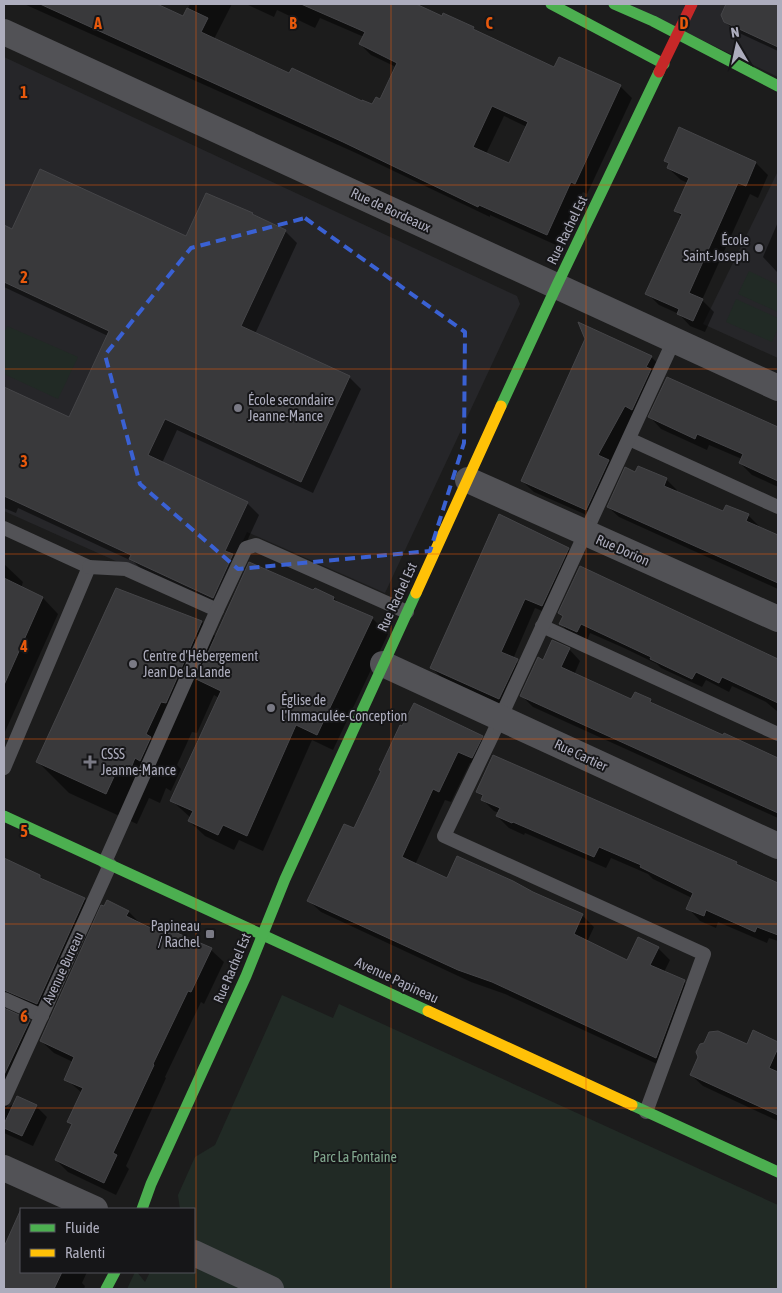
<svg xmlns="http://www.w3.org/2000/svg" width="782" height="1293" viewBox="0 0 782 1293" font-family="'Asap Condensed',sans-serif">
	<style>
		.built { fill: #262629 }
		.green { fill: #212a25 }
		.shadow { fill: #0007; fill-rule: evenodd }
		.building { fill: #39393b; stroke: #454548; fill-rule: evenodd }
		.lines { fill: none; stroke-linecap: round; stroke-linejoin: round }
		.lane { stroke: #525256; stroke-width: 14 }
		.street { stroke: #525256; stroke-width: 26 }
		.fast { stroke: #4caf50; stroke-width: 11 }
		.slow { stroke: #ffc107; stroke-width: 11 }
		.jam { stroke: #c62828; stroke-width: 11 }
		.marked { fill: none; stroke: #3a61d3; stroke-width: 4; stroke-dasharray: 10 6; stroke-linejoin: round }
		.grid { fill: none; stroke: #e8590c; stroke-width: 1; stroke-opacity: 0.55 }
		.poi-dot { fill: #7a7a85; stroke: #161618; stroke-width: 2 }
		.labels { text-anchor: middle; stroke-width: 4; stroke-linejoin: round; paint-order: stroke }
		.street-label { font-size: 14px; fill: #adadbd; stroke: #161618 }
		.poi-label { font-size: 14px; fill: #adadbd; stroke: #161618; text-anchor: start }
		.park-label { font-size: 14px; fill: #83a990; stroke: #161618 }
		.grid-label { font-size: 16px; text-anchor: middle; font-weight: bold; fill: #e8590c; stroke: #161618; stroke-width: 4; stroke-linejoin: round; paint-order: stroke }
	</style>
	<rect width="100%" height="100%" fill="#1c1c1c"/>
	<!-- built -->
	<g class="built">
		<path d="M628,4h150v73z"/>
		<path d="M4,57l513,239 3,8 -135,289 -138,-61 -33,73 -210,-94z"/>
		<path d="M778,171v187l-75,-34z"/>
	</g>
	<!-- green -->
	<g class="green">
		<path d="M749,271l29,14v27l-40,-18z"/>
		<path d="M736,299l42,19v10l-6,14 -46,-20z"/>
		<path d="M7,326l71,31 -20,42 -54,-25v-41z"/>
		<path d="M282,995l51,23 6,-14 439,201v84h-651l8,-17h2l8,10 5,-10h44v-63h-14l-2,-14 17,-38 20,-12z"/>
	</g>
	<!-- shadow -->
	<g class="shadow">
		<path d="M24,4h130l30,14 6,-14h42l-18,35 76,35 83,32 7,-5 16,-34 -25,-12 -11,-11 4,-7 -44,-19 -5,10 -38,-18 -3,7 -28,-13h166l30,14 31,10 6,6 76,34 65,18 12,12 -45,96 -4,-2 -25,54 -68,-31v2l-134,-64zM504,116l23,11 -18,38 -23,-11z"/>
		<path d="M728,4h50v47l-43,-20 -10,-9 -2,-7z"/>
		<path d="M680,129l76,34 12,12 -10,23 -8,-4 -48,106 12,12 -9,20 -15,-6 -11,-12 -20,-9 -12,-12 35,-76 -7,-7 13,-27 -7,-3 -13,-12 2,-3 -5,-4z"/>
		<path d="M41,170l146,68 98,-7 12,12 -42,91 94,43 12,12 -48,104 -136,-63 -15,33 85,40 12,12 -21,46 7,6 -20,42 -82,-38 -9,-9 -116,-54 -2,5 -12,-5v-120l65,31 39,-83 -104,-49v-37z"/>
		<path d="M778,222v51l-15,-16z"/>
		<path d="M580,324l71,33 12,11 -65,152 -64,-28 -12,-11 65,-142z"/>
		<path d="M667,378l111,51v58l-26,-12 -12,-12 2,-4 -33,-14 -2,5 -46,-21 -11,-12z"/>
		<path d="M636,474l30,5 11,11 -1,2 48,20 24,3 11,11 -1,2 20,8v53l-159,-72 -11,-10z"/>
		<path d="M568,549l10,10 -26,56 -17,-7 -22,51 14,12 -18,37 -68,-31 -10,-10z"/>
		<path d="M4,564l19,18 -2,6 22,10 15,16 -54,120z"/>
		<path d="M117,590l85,32 14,15 98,-45 1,-2 19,8 5,6 33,14 16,16 -55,116 -21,-10 -49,111 -24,-11 -5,10 -29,-14 -16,-15 2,-3 -20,-18 48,-102 -5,-3 -17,38 -5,-1 -15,33 4,4 -10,22 -5,-3 -6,15 -11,-5 -12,26 -68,-31 -31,-31z"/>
		<path d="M559,613l180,30 39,17v52l-12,-10 -34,-16 -3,6 -23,-12 -4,7 -41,-19 -4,-4 -33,-16 -34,-15 -3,8 -17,-7 -9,-10 3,-7z"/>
		<path d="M569,649l11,12 -6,14 58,26 18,-1 6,6 68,31 45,18 9,9v54l-245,-111 -11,-11 22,-34z"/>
		<path d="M482,737l12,11 -10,21 -14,-6 -19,39 -6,-2 -30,65 32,15 85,14 50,21 12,12 -7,15 41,19 30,-13 12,12 -6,12 20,10 12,11 -28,76 -163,-75 -34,-12 -150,-70 -12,-11 45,-72 28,-57z"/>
		<path d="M478,792l258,71 4,4 38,17v57l-9,-3 -2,5 -49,-21 -2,6 -16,-7 -12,-13 4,-10 -39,-19 -5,-5 -37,-16 -5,10 -81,-35 -1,2 -15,-7 -12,-12 2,-3 -5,-2 -12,-12 1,-2z"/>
		<path d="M4,860l36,16 6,6 39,17 11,11 -47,105 -42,-7v3l22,10 12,11 -32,66 -2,10 6,-4 3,-7 20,9 11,11 -14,29 -29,-13z"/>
		<path d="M107,902l22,10 12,12 27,13 43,13 13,12 -20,42 -3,-2 -36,75 1,1 -40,88 3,3 -13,26 -48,-23 -12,-12 17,-35 -4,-3 13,-29 -16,-14 7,-17 -19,-9 -13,-12z"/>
		<path d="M754,1032l24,11v78l-75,-35 -12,-11 57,-29z"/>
		<path d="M16,1222l5,3v47h66l-5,11 3,3 -1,3h-80v-45l2,1z"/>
	</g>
	<!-- building -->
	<g class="building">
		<path d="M40,4h117l26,12 4,-8 21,10 -7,14 88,41 3,-5 70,33v-1l10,4 4,-7 4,2 17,-36 -38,-19 6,-12 -64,-28h115l26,12 1,-3 31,14 -1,2 81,38 5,-10 62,28 -46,99 -4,-2 -24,53 -68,-30 -1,2 -135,-65zM492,106l36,16 -19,41 -36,-16z"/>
		<path d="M726,4h52v43l-54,-25 -3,-7z"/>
		<path d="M679,127l77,35 -10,24 -8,-3 -49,110 14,6 -10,22 -16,-7 2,-5 -34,-15 37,-80 -8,-3 15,-33 -22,-10 2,-5 -5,-2z"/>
		<path d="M40,169l146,67 20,-43 47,20 -1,1 34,16 -45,96 109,50 -49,106 -136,-63 -17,36 100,47 -23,49 8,3 -20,44 -84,-39 2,-4 -127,-59v-109l65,30 40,-86 -105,-49v-57l8,4z"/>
		<path d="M578,322l74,34 -6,11 5,2 -19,41 -7,-4 -27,49 11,5 -23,50 -65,-29 64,-142z"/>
		<path d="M667,377l111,50v54l-39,-18 4,-9 -46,-20 -2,5 -47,-22z"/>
		<path d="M638,466l29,12 -3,8 59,25 3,-6 23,9 -3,7 32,14v48l-171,-76 18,-40 10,5z"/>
		<path d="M499,514l70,34 -27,58 -17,-7 -24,53 17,7 -19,40 -69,-31z"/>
		<path d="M249,562l64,28 2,-2 19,9 -1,3 40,17 -56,118 -21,-10 -49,111 -24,-11 -5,10 -30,-14 5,-10 -23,-10 51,-110 -25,-12z"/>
		<path d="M580,566l198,93v44l-56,-26 -3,6 -23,-11 -4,7 -42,-20 1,-2 -70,-33 -4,8 -18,-8 4,-8 -5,-3z"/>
		<path d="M4,578l39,19 -39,88z"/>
		<path d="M116,588l86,33 -36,82 -5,-1 -15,32 5,3 -11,24 -5,-3 -6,15 -11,-5 -12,26 -70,-32z"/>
		<path d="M552,640l18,8 -9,19 70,32 4,-7 16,7 -1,3 73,33 1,-2 54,25v55l-258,-117 18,-39 5,3z"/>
		<path d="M414,703l69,33 -11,22 -14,-6 -19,40 -6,-3 -31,68 45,21 10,-22 56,25 20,11 50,22 -9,20 53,26 11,-23 21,10 -9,18 35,15 -29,78 -164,-76 -34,-12 -151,-69 37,-77 10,4 27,-57 -2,-1 21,-45 2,1z"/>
		<path d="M493,755l244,107 -1,2 42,19v52l-21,-8 -2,5 -49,-22 -2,6 -18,-7 7,-16 -53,-26 1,-2 -42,-18 -5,10 -81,-35 -1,1 -16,-7 4,-8 -19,-8 2,-5 -7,-3z"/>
		<path d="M4,858l36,17v3l45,20 -48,106 -33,-14z"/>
		<path d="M107,900l22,11 -3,5 41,20 3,-6 42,18 -21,44 -3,-1 -35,73 1,1 -41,88 4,2 -13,28 -49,-23 17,-36 -5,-2 16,-34 -19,-8 10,-23 -34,-16 61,-136 3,1z"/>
		<path d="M4,1008l26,12 -26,55z"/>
		<path d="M753,1030l25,12v6l-9,20 9,4v43l-88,-40 8,-18 -2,-5 4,-8 4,-1 5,-11 9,-1 29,13z"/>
		<path d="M17,1096l20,9 -15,31 -18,-8v-4z"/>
		<path d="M21,1209v63h41l-8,17h-50v-42z"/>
	</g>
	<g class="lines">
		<!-- lane -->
		<g class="lane">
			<path d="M629,439l149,68"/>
			<path d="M4,528l85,39 -85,201"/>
			<path d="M89,567l37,2 91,41"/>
			<path d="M542,626l236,108"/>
			<path d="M105,862l112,-252 29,-62 10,-3 151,67"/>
			<path d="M4,999l38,17"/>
			<path d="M4,1099l106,-234"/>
			<path d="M646,1112l58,-158 -260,-118 48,-100 182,-396"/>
		</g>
		<!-- street -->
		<g class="street">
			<path d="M4,32l774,356"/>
			<path d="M468,480l310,139"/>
			<path d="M383,664l395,182"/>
			<path d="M4,1168l91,41"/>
			<path d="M194,1253l77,36"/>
		</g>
		<!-- fast -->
		<g class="fast">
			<path d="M551,4l113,60"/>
			<path d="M614,4l39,17 125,65"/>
			<path d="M501,406l56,-121 102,-213"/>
			<path d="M4,816l424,195"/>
			<path d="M632,1105l146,67"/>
			<path d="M142,1209l9,-25 95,-208 39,-97 131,-286"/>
			<path d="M106,1289l9,-17"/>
		</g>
		<!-- slow -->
		<g class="slow">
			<path d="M416,593l85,-187"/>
			<path d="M428,1011l204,94"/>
		</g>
		<!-- jam -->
		<path class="jam" d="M659,72l33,-68"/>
	</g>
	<!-- marked area -->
	<path class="marked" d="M305,218l160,114 -1,111 -34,108 -192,18 -98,-85 -35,-129 86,-107z"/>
	<!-- grid -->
	<path class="grid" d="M196,4v1285M391,4v1285M586,4v1285M4,185h774M4,369h774M4,554h774M4,739h774M4,924h774M4,1108h774"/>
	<!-- markers -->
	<g class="poi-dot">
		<circle cx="759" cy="248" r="5"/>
		<circle cx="238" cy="408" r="5"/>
		<circle cx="133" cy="664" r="5"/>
		<circle cx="271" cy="708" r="5"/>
		<path d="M87.5 754.5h5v5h5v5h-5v5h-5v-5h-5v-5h5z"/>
		<rect x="205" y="929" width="10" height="10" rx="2.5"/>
	</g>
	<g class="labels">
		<!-- street labels -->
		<g class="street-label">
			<text transform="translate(391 210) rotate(25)" y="5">Rue de Bordeaux</text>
			<text transform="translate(567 230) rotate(-64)" y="5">Rue Rachel Est</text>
			<text transform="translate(623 550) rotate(24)" y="5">Rue Dorion</text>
			<text transform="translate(397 597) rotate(-65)" y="5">Rue Rachel Est</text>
			<text transform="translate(581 755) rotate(25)" y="5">Rue Cartier</text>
			<text transform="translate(63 968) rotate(-65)" y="5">Avenue Bureau</text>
			<text transform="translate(232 968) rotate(-67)" y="5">Rue Rachel Est</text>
			<text transform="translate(397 980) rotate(25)" y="5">Avenue Papineau</text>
		</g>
		<!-- poi labels -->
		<g class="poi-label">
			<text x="749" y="245" text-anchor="end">École<tspan x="749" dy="16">Saint-Joseph</tspan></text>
			<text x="248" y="405">École secondaire<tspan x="248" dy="16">Jeanne-Mance</tspan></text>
			<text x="143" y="661">Centre d'Hébergement<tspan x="143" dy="16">Jean De La Lande</tspan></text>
			<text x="281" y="705">Église de<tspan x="281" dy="16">l'Immaculée-Conception</tspan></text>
			<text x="101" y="759">CSSS<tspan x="101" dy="16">Jeanne-Mance</tspan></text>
			<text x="200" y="931" text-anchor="end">Papineau<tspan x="200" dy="16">/ Rachel</tspan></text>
		</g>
		<!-- park labels -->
		<g class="park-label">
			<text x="355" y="1162">Parc La Fontaine</text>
		</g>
	</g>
	<g class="grid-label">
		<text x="98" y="29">A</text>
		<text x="293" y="29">B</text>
		<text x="489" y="29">C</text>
		<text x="684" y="29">D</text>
		<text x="24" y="98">1</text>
		<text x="24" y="283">2</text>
		<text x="24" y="467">3</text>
		<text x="24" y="652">4</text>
		<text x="24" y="837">5</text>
		<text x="24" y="1022">6</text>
	</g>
	<!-- border -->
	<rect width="782" height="1293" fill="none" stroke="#adadbd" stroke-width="10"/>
	<!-- legend -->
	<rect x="20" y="1208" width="175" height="65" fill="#161618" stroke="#52525a"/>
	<rect x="30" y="1224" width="25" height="8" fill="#4caf50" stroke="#52525a"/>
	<text x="65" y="1233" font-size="15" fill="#adadbd">Fluide</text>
	<rect x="30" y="1249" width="25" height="8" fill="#ffc107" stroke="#52525a"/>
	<text x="65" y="1258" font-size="15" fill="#adadbd">Ralenti</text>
	<!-- north arrow -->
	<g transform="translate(737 45) rotate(351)" stroke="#161618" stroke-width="4" paint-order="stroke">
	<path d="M0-4L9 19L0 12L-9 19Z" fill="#adadbd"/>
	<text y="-8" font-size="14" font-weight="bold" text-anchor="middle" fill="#adadbd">N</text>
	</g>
</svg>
